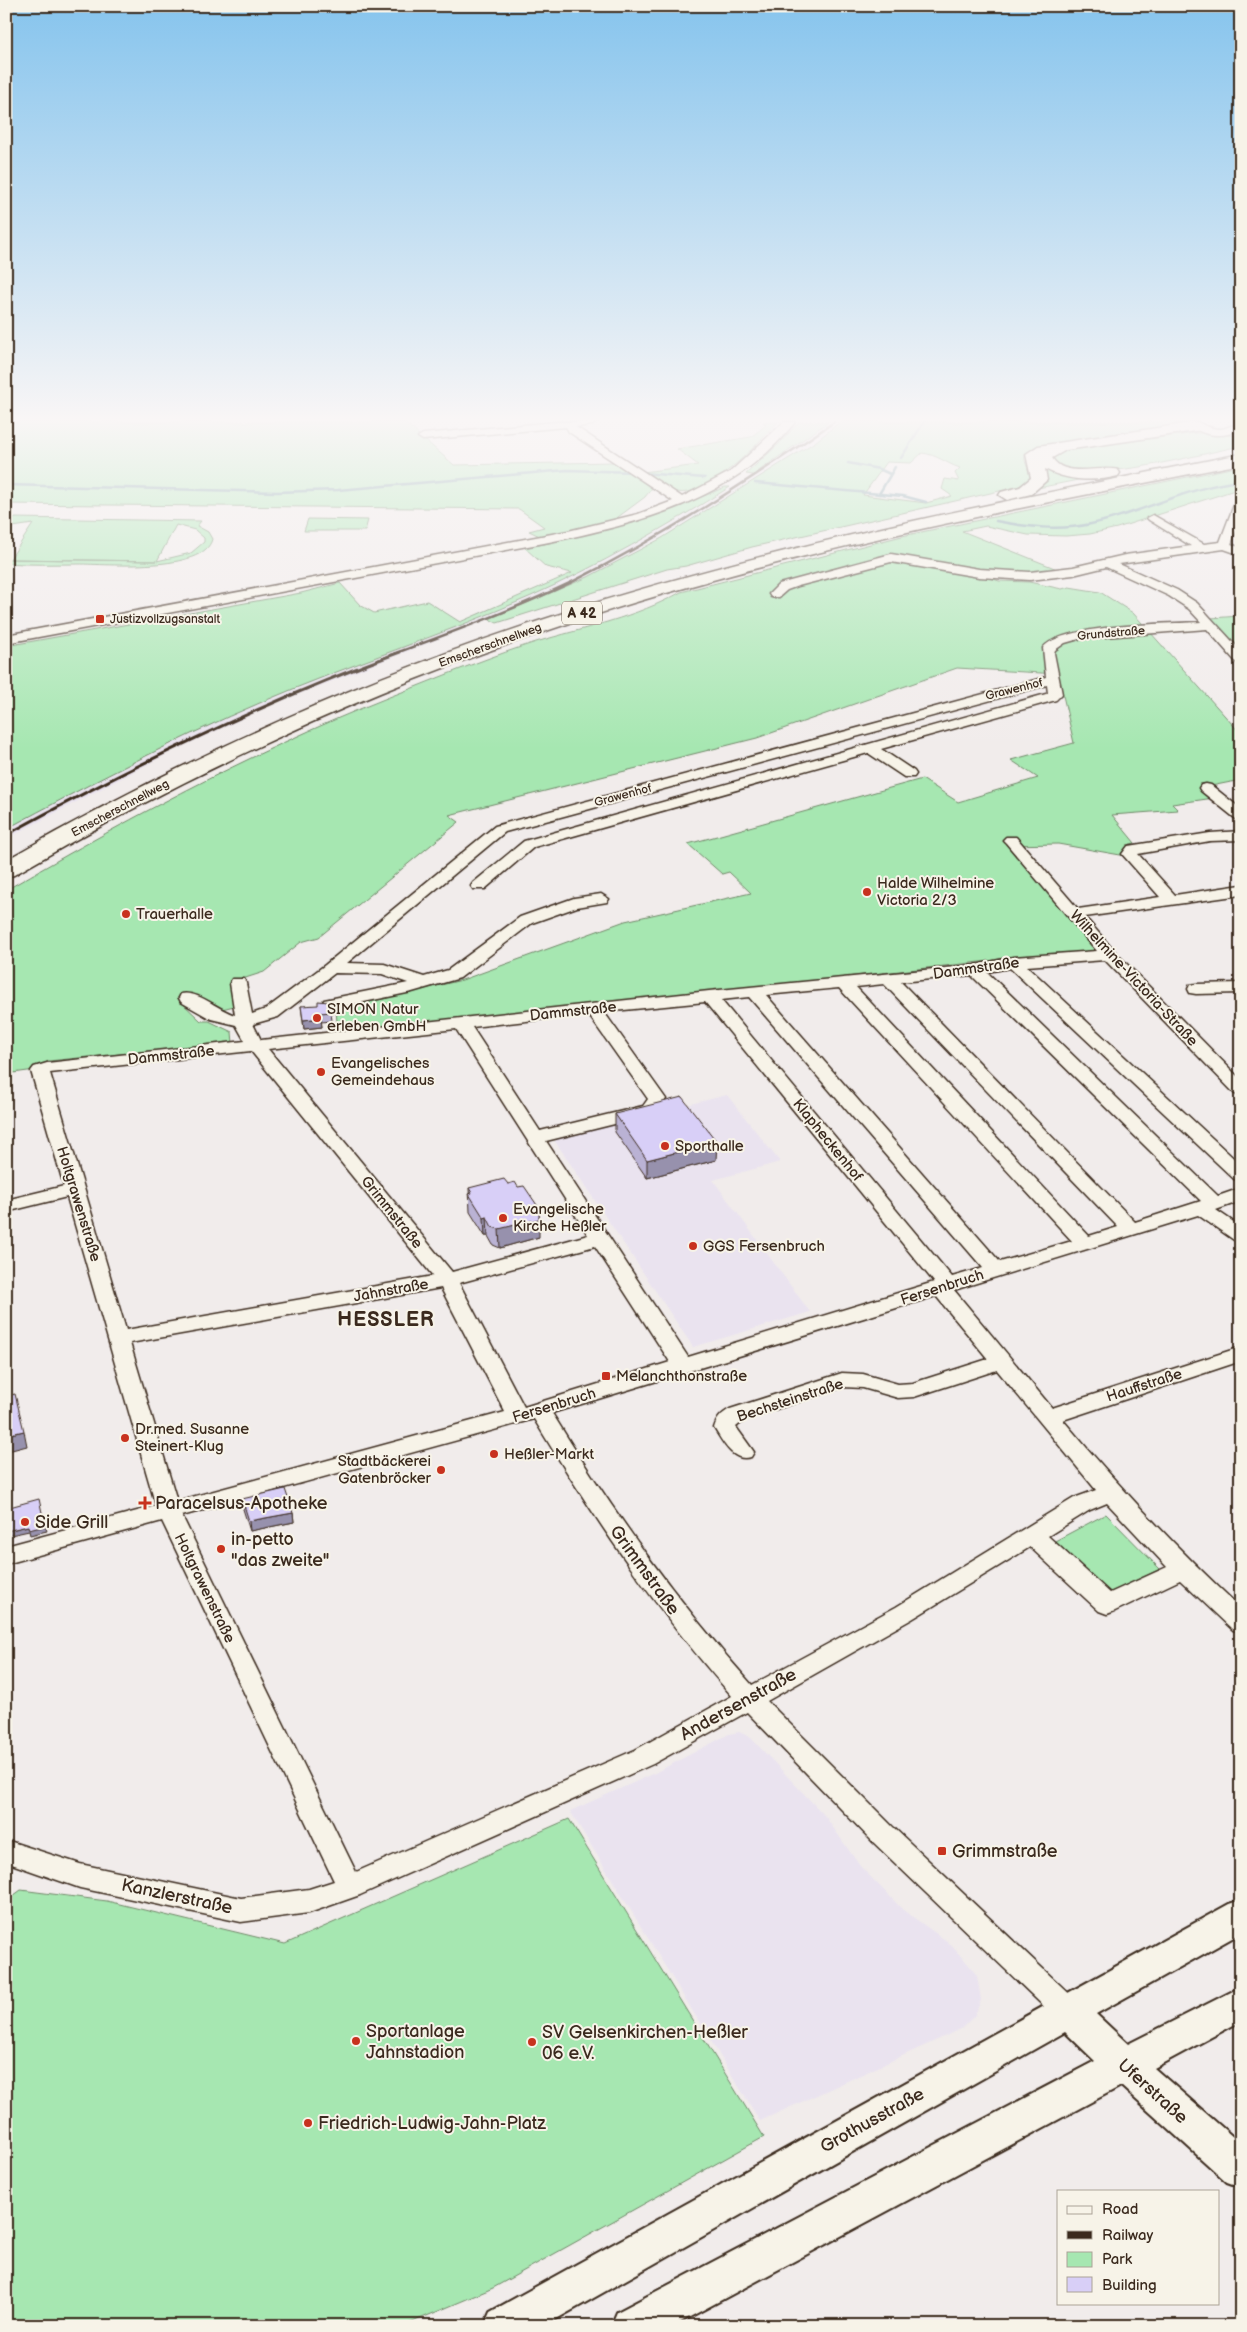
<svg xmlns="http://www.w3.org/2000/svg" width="1247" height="2332" viewBox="0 0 1247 2332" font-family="'Balsamiq Sans',sans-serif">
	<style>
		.built { fill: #eae3ef }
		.green { fill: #a6e7b1; stroke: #708868; fill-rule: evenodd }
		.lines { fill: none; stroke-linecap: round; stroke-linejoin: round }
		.stream { stroke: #70959f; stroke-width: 2.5 }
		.minor-casing { stroke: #3b2a1e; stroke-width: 3 }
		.major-casing { stroke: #3b2a1e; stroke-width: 4 }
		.highway-casing { stroke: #3b2a1e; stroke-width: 3 }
		.minor { fill: #f7f3e8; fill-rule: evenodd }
		.major { fill: #f7f3e8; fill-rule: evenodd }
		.highway { fill: #f7f3e8; fill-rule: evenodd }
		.rail-far1 { stroke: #3b2a1e; stroke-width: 2.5 }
		.rail { stroke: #3b2a1e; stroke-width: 3 }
		.wall { fill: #bab2d4; stroke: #3b2a1e }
		.shaded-wall { fill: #9791ad; stroke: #3b2a1e }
		.building { fill: #d8cff7; stroke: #3b2a1e }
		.poi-dot { fill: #c8321e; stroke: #f7f3e8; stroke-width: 2 }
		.labels { text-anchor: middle; stroke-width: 4; stroke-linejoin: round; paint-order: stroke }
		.far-poi-label { font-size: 12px; fill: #3b2a1e; stroke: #f7f3e8; text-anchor: start }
		.far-street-label { font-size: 12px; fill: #3b2a1e; stroke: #f7f3e8 }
		.shield { fill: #f7f3e8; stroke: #73665b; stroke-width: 1 }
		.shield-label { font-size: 14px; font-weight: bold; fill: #3b2a1e }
		.poi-label { font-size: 15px; fill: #3b2a1e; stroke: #f7f3e8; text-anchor: start }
		.street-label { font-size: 15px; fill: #3b2a1e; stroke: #f7f3e8 }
		.near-poi-label { font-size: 18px; fill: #3b2a1e; stroke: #f7f3e8; text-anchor: start }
		.near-street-label { font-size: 18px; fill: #3b2a1e; stroke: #f7f3e8 }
		.district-label { font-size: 20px; font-weight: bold; letter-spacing: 1px; fill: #3b2a1e; stroke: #f7f3e8 }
	</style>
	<rect width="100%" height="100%" fill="#f1eceb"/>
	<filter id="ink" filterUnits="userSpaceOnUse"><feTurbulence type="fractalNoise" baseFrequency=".02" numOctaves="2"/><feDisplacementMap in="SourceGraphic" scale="10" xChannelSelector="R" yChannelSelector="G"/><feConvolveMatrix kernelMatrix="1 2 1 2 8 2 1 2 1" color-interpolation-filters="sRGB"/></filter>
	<g filter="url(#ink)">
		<!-- built -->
		<g class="built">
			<path d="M828,422h12l-25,20 -108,70 -119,65 -43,20 -273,108 -99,46 -167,88v-10l81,-43 131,-65 126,-53 118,-44 115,-50 74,-39 102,-60z"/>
			<path d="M727,1095l53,67 -67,18 97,132 -117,35 -140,-209z"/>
			<path d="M739,1732l11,5 75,79 35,50 43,44 45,32 21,23 8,11 4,24 -6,15 -14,14 -201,92 -190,-310 81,-36 78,-41z"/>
		</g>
		<!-- green -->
		<g class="green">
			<path d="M6,422h398l50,43 160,-3 38,26 -7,9 -31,23 -70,18 -15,-7 15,-4 -25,-18 -513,-5z"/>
			<path d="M763,422h15c-20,21 -70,77 -102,70 -11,-2 -23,-14 -33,-20l55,-7 -21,-16 74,-12 15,-12z"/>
			<path d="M799,422h29l-75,53 -7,-1 34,-31z"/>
			<path d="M840,422h337l4,7 -140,17 -16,9c-2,9 7,16 5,25l-13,7 -265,60 -66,19 -19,3 -170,54 -8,-4 99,-42 74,-39 153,-96zM922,453c16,2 23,10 38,15l-5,5 4,8 -14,-2 -3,10 10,7 -26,7 -63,-8 24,-33 24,1z"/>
			<path d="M1197,433l44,3v10c-42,8 -144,37 -182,21 -4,-2 -7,-7 -10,-11l13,-6z"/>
			<path d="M1039,464l49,14 -50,10 8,-8z"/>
			<path d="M1241,466v22l-124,40 -27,6 -24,2 -38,-1 -42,-9 -24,5 95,38 -72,7 14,5 30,1 33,7 7,-2 31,5 33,21 108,121v46l-40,8 13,10 -42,6 6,6 -66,5 23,28 -5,1 -7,8 3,4 -68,-12 -49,1 79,96 12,10 -120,11 -642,72 -2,-24 126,-30 163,-59 126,-28 -22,-21 -7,2 -34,-30 234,-65 36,23 80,-24 -27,-18 63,-17 -16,-69 -101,-6 -200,70 -308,77 10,7 -140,115 -18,5 -37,30 -34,11 4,23 -12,3 -30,-15 -15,4 24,23h8l23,11 1,11 -185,18 -13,9 -29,4v-184c132,-77 267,-149 409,-203 40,-16 80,-32 121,-45 48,-14 101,-25 145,-50l221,-56z"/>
			<path d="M725,487h5c-65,40 -131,79 -201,110 -88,39 -179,67 -267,105 -87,37 -172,82 -256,127v-183l295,-53 39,-10 20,22 14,8 53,-12 33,21 112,-49 -26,-6 -21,-19c69,-14 135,-32 200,-61z"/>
			<path d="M15,518l186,3 -4,5 11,6 4,7c-8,34 -107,25 -133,25 -24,0 -49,1 -73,-1v-4l150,2 -146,-2 23,-35 -27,4zM176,525l19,5 9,8v4l-13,11 -34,8z"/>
			<path d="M308,519l60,1 -3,11h-61z"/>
			<path d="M1241,616v34l-31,-32z"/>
			<path d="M1106,1514l54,55 -51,24 -54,-52z"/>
			<path d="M569,1819l195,318 -271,151 -90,38h-397v-425l15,-11 86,11 178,43z"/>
		</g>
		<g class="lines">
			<!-- stream -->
			<g class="stream">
				<path d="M901,458l23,-36"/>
				<path d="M848,463l31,6 11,5"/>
				<path d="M642,473l63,5"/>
				<path d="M755,483l148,13 23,6"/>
				<path d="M6,485l271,7 61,-2 229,-20 67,2"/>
				<path d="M879,494l16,-27"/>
				<path d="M996,521c31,6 63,10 95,3 52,-11 97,-38 150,-43"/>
			</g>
			<!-- minor casing -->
			<g class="minor-casing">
				<g id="minor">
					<path d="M556,422h41l-5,3 -16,2 106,70 48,-25 54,-50h11c-61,79 -158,102 -251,121l-538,100v-8l562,-104 70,-17 35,-13 -104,-69 -3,-5 -143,13 -5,-3 5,-3z"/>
					<path d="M1189,422c12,0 19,7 32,7 7,-1 12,-6 20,-4v4c-16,9 -41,9 -52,-7z"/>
					<path d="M1241,499v19l-10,26 10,4v7l-17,-6 -105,15 58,26 20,13 44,48v12l-5,-1 -29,-33 -128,10 -14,4 -10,7 -1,3 8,41 -6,6 -175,49 33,22 2,3 -2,3h-10l-36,-24 -334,94 -49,42h-12l-2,-3 2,-3 51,-42 522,-147 2,-1 -1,-8 -542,147 -158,131 37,1 40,13 24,-7 72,-53 54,-19 27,-4 8,5 -2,3 -30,5 -45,16 -72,55 -48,14 -82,17 -6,-1 -2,-4 2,-4 84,-17 -26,-9 -47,-1 -57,44 -25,7 8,16 448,-49 266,-26 38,-8 84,-6 -91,-108 -3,-3 3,-3h10l62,72 82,-12 -38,-43 6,-8 82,-13 31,-2v9l-31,1 -72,13 37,41 66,-10v10l-156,22 30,35 126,128v15l-6,-1 -130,-134 -78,6 214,199v16l-7,-2 -224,-211 -23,4 231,224 23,-8v13l-25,9 25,17v15l-7,-2 -36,-25 -244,75 98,118 189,-61v14l-178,59c56,67 114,129 178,188v24l-8,-2 -53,-50 -65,31 -8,3 -8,-3 -69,-64 -118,72 -145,82 125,125 186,176 4,9 -4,9 -10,4 -10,-4 -185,-178 -126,-130 -94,52 -293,131 -51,18 -68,9 -161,-34 -74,-26v-22l74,24 161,34 68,-9 25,-8 -172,-360 -156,43v-18l150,-40 -89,-309 -61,15v-12l58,-14 -33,-115 3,-4 13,-4 198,-22 -9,-16 -25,-6 -30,-17 -2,-4 2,-4c17,-4 37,16 54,21l-5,-32 2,-4h12l2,4 6,31 14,-5 59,-44 170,-139 551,-149 -3,-29c18,-24 125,-24 158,-26l-12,-13 -20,-13 -63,-29 -33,8 -43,5 -51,-3 -88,-15 -93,24 -11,4 -8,7h-8l-2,-3 10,-10 112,-30 88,15 51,3 43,-5 52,-12 66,-9 -42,-26 -2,-2 6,-3 51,29 16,-2 15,-40zM971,975l230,226 -66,21 -234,-240zM884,984l234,243 -29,9 -233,-249zM839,988l233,253 -72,21 -234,-267zM749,997l234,271 -31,9 -231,-277zM705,1002l229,280 -246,75 -142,-216 109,-27 11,-15 -62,-87zM588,1014l60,85 -5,7 -103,25 -68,-104zM456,1029l132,206 -136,37 -184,-223zM251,1051l182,225 -307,54 -76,-257zM595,1246l75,116 -146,45 -65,-124zM441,1288l64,124 -328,89 -47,-158zM936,1296l52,63 -75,24 -15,1 -35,-10 -21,-1 -112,36c-9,5 -13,9 -16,19 9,14 19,35 37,29l3,-5 -18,-25 10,-8 97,-32 20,1 35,10 16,-1 83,-27 99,120 -22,8 -178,109 -144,78c-77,-86 -139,-173 -200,-272zM534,1419c60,99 121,190 198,277l-97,54 -279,122 -174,-356zM1107,1503l60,64 -57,26 -62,-57 42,-26z"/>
					<path d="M1206,784l5,1 30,24v11l-5,-1 -35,-28 -2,-3 2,-3z"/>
					<path d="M1241,983v10l-45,1 -6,-1 -2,-4 2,-4 6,-1z"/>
				</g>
			</g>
			<!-- major casing -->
			<g class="major-casing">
				<path id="major" d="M1241,1900v33l-145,81 32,30 113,-57v34l-87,47 87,76v43l-14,-5 -106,-96 -448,240h-62l6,-14 478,-251 -30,-29 -521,294h-60l6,-14 739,-408z"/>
			</g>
			<!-- highway casing -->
			<g class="highway-casing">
				<g id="highway">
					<path d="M1197,422l5,2 3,3 -3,3 -136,20 -14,8c13,21 47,7 66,12l2,3 -2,3c-23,6 -52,5 -73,-7l2,11 -16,14 -24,6 -8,-5 2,-3 19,-5 11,-9 -5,-24 12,-8z"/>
					<path d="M1241,454v10c-229,45 -459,88 -680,162 -191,63 -374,148 -547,249l-8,2v-17c173,-99 355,-182 545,-243 225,-73 458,-117 690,-163z"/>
				</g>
			</g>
			<!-- minor -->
			<use href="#minor" class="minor"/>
			<!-- major -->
			<use href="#major" class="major"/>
			<!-- highway -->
			<use href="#highway" class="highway"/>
			<!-- rail-far1 -->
			<path class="rail-far1" d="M396,653c60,-22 119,-44 176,-71 92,-46 178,-102 262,-160"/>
			<!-- rail -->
			<path class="rail" d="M6,835c128,-70 257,-133 394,-183"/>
		</g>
		<!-- wall -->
		<g class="wall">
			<path d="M301,1006l30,6 1,9 -11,1 1,5 -18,2z"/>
			<path d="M615,1114l101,46 -69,18 -32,-46z"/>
			<path d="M469,1188l70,49 -39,11 -7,-3 -5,-9h-3l-15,-24z"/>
			<path d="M242,1499l51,14 1,9 -44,9 -7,-22z"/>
		</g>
		<!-- shaded-wall -->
		<g class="shaded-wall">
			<path d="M321,1018l1,9 -18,2 -1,-9z"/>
			<path d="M717,1142l-1,18 -69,18v-18z"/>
			<path d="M539,1208v29l-39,11 -1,-19z"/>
			<path d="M487,1217l1,19h-3l-1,-18z"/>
			<path d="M24,1431l3,15 -19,5 -2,-6v-10z"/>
			<path d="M293,1513l1,9 -44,9 -1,-10z"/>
			<path d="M28,1526h17l2,5 -17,4 -1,-4 -23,5v-5z"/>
		</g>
		<!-- building -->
		<g class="building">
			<path d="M318,1001l11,1 2,10 -11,1 1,5 -18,2 -2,-14 17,-1z"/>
			<path d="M682,1097l35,45 -70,18 -32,-46z"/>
			<path d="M504,1179l4,5 7,-2 3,5 6,-1 15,22v11l-40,10 -7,-2 -5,-10 -3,1 -15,-24 3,-1 -3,-5z"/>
			<path d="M15,1394l9,37 -18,4v-39z"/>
			<path d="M285,1489l8,24 -44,8 -7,-22z"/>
			<path d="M39,1499l6,27 -16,4 -1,-4 -22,5v-23z"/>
		</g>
	</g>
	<!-- sky -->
	<linearGradient id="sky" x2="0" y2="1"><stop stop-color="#86c4ed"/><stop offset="0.56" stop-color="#f9f6f6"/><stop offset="1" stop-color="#f9f6f6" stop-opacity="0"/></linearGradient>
	<rect width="1247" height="749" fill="url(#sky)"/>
	<!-- markers -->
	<g class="poi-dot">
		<rect x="95" y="614" width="10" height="10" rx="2.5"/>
		<circle cx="867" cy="892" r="5"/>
		<circle cx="126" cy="914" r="5"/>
		<circle cx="317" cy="1018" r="5"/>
		<circle cx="321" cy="1072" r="5"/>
		<circle cx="665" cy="1146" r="5"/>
		<circle cx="503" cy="1218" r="5"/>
		<circle cx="693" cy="1246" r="5"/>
		<rect x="601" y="1371" width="10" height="10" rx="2.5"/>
		<circle cx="125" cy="1438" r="5"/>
		<circle cx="494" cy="1454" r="5"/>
		<circle cx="441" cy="1470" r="5"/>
		<path d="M142.5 1495.5h5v5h5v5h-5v5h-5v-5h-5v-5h5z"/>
		<circle cx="25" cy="1522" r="5"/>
		<circle cx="221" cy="1549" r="5"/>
		<rect x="937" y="1846" width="10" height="10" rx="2.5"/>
		<circle cx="356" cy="2041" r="5"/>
		<circle cx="532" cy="2042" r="5"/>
		<circle cx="308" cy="2123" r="5"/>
	</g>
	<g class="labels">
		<!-- far-poi labels -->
		<g class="far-poi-label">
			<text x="110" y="623">Justizvollzugsanstalt</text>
		</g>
		<!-- far-street labels -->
		<g class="far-street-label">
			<text transform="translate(1111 633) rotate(-5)" y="4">Grundstraße</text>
			<text transform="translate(490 645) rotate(-20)" y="4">Emscherschnellweg</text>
			<text transform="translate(1014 689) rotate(-14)" y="4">Grawenhof</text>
			<text transform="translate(623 795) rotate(-15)" y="4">Grawenhof</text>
			<text transform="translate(120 808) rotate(-28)" y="4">Emscherschnellweg</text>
		</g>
		<!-- shield labels -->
		<rect class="shield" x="562" y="601.5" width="40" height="23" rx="4"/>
		<g class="shield-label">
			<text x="582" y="618">A 42</text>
		</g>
		<!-- poi labels -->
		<g class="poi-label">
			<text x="877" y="888">Halde Wilhelmine<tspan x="877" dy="17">Victoria 2/3</tspan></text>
			<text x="136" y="919">Trauerhalle</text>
			<text x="327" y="1014">SIMON Natur<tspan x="327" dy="17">erleben GmbH</tspan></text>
			<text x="331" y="1068">Evangelisches<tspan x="331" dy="17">Gemeindehaus</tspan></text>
			<text x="675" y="1151">Sporthalle</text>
			<text x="513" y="1214">Evangelische<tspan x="513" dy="17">Kirche Heßler</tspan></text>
			<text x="703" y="1251">GGS Fersenbruch</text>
			<text x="616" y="1381">Melanchthonstraße</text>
			<text x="135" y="1434">Dr.med. Susanne<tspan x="135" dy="17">Steinert-Klug</tspan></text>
			<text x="504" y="1459">Heßler-Markt</text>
			<text x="431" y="1466" text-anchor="end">Stadtbäckerei<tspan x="431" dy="17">Gatenbröcker</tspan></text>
		</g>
		<!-- street labels -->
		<g class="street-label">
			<text transform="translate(976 968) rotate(-8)" y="5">Dammstraße</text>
			<text transform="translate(1134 978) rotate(47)" y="5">Wilhelmine-Victoria-Straße</text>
			<text transform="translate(573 1011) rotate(-6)" y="5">Dammstraße</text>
			<text transform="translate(171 1055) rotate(-6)" y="5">Dammstraße</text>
			<text transform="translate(828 1140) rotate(51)" y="5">Klapheckenhof</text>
			<text transform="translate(79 1204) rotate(73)" y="5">Holtgrawenstraße</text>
			<text transform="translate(392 1212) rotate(51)" y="5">Grimmstraße</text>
			<text transform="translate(942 1287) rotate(-18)" y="5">Fersenbruch</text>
			<text transform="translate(391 1290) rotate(-10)" y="5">Jahnstraße</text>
			<text transform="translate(1144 1385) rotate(-18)" y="5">Hauffstraße</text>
			<text transform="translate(790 1400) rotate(-18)" y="5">Bechsteinstraße</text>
			<text transform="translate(554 1405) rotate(-17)" y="5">Fersenbruch</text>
			<text transform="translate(205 1588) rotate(64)" y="5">Holtgrawenstraße</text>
		</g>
		<!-- near-poi labels -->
		<g class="near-poi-label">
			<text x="155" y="1509">Paracelsus-Apotheke</text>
			<text x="35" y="1528">Side Grill</text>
			<text x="231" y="1545">in-petto<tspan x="231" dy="21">"das zweite"</tspan></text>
			<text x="952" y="1857">Grimmstraße</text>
			<text x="366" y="2037">Sportanlage<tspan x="366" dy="21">Jahnstadion</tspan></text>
			<text x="542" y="2038">SV Gelsenkirchen-Heßler<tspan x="542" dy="21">06 e.V.</tspan></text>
			<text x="318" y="2129">Friedrich-Ludwig-Jahn-Platz</text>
		</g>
		<!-- near-street labels -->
		<g class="near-street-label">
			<text transform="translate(645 1570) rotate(54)" y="6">Grimmstraße</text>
			<text transform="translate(738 1704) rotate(-29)" y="6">Andersenstraße</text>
			<text transform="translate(177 1896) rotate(12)" y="6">Kanzlerstraße</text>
			<text transform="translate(1153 2091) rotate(42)" y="6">Uferstraße</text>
			<text transform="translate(872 2120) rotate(-29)" y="6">Grothusstraße</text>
		</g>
		<!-- district labels -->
		<g class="district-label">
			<text x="386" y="1326">HESSLER</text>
		</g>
	</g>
	<!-- margin -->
	<rect width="1247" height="2332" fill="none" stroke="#f7f3e8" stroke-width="25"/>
	<rect x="12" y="12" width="1222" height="2307" fill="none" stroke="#3b2a1e" stroke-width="2" filter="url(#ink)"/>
	<!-- legend -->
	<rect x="1057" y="2190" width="162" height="115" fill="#f7f3e8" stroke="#aca397"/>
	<rect x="1067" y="2206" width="25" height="8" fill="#f7f3e8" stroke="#aca397"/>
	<text x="1102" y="2214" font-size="15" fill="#3b2a1e">Road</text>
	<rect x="1067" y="2231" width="25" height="8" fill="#3b2a1e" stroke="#aca397"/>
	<text x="1102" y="2240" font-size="15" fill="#3b2a1e">Railway</text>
	<rect x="1067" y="2252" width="25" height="15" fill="#a6e7b1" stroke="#aca397"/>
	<text x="1102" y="2264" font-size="15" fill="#3b2a1e">Park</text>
	<rect x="1067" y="2277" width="25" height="15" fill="#d8cff7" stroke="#aca397"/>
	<text x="1102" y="2290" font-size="15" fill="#3b2a1e">Building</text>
</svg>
